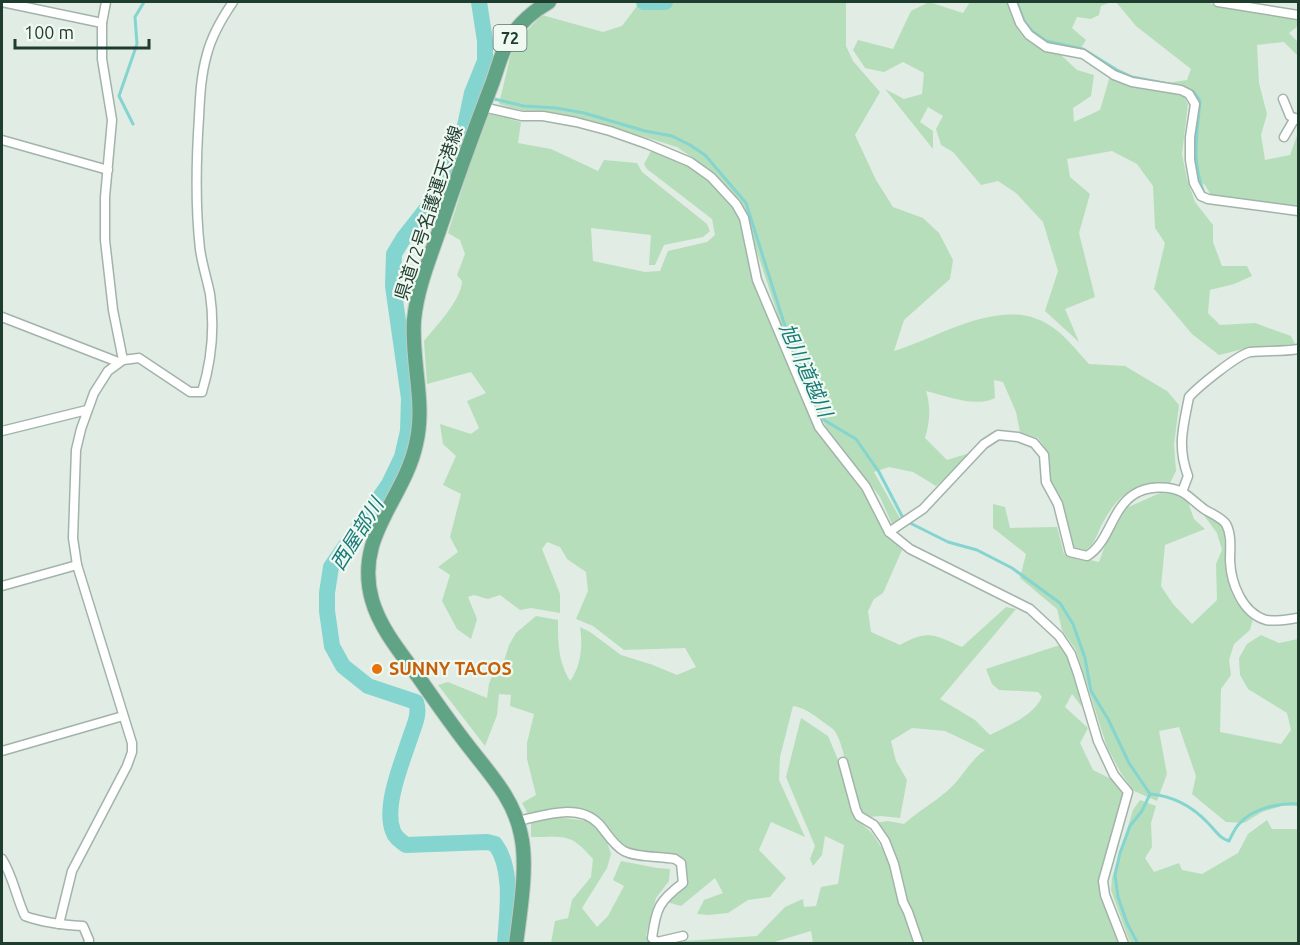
<svg xmlns="http://www.w3.org/2000/svg" width="1300" height="945" viewBox="0 0 1300 945" font-family="Ubuntu,'Noto Sans JP',sans-serif">
	<style>
		.green { fill: #b7deba }
		.lines { fill: none; stroke-linecap: round; stroke-linejoin: round }
		.stream { stroke: #84d4d0; stroke-width: 3 }
		.river { stroke: #84d4d0; stroke-width: 16 }
		.street-casing { stroke: #a2b4aa; stroke-width: 11 }
		.primary-casing { stroke: #c0c9c5; stroke-width: 16 }
		.street { stroke: #fff; stroke-width: 8 }
		.primary { stroke: #61a485; stroke-width: 14 }
		.food-dot { fill: #e8710a; stroke: #f0f8f2; stroke-width: 2 }
		.labels { text-anchor: middle; stroke-width: 4.5; stroke-linejoin: round; paint-order: stroke }
		.shield { fill: #f0f8f2; stroke: #5e756a; stroke-width: 1.5 }
		.shield-label { font-size: 16px; font-weight: bold; fill: #1f3d2f }
		.street-label { font-size: 18px; fill: #1f3d2f; stroke: #f0f8f2 }
		.food-label { font-size: 18px; font-weight: bold; fill: #c56008; stroke: #f0f8f2; text-anchor: start }
		.water-label { font-size: 20px; font-style: italic; fill: #177b78; stroke: #f0f8f2 }
	</style>
	<rect width="100%" height="100%" fill="#e0ece4"/>
	<!-- green -->
	<g class="green">
		<path d="M640,2h206v44l7,15 27,31 -25,43 21,45 17,27 30,11 16,15 14,27 -3,19 -46,41 -10,31c46,-14 108,-56 155,-26 15,9 28,26 40,39l36,2 42,25 12,14 -5,40 2,26 -6,12c-38,-1 -53,12 -70,45 -4,10 -7,18 -16,23l-11,-3 -11,-44 -13,-25 -1,-27 -10,-14 -18,-6 -4,-20 -13,-30 -9,-2 1,18c-20,10 -48,-2 -69,-7 5,17 4,30 -1,47l22,22 26,-8 -37,34 -23,-14 -24,-5 -15,5 27,48 -9,4 -12,-27 -54,-70 -41,-90 -45,-137 -34,-33 -29,-20 -67,-21 -59,-14 -30,-2 -22,-6 14,-59 29,-30 61,17 19,-6z"/>
		<path d="M929,2l34,11 7,-11h38l8,22 8,12 17,14 20,5 16,15 17,5 -3,21 -18,12 1,14 26,-12 10,-34 17,10 43,6 14,5 4,7 -6,50 5,25 8,23 18,23v17l9,24h25l5,10 -18,8 -24,6 -2,23 12,12 35,-2 36,13 4,8 -52,5 -24,6 -27,-21 -38,-45 11,-46 -10,-15 -2,-42 -16,-22 -25,-13 -45,8 3,18 20,17 -11,39 16,64 -30,12 14,33 -34,-31 13,-40 -15,-49 -27,-29 -18,-12 -17,4 -28,-33 -12,-7 -5,-16 7,-13 -15,-9 -8,15 13,9v18l-48,-60 19,10 18,-5 2,-21 -21,-11 -19,10 -19,-4 -12,-18 5,-10 35,9 18,-38z"/>
		<path d="M1014,2h97l-10,4 -2,9 -8,4 -14,-2 -5,11 14,12 -7,11c-40,-6 -49,-9 -65,-49z"/>
		<path d="M1116,2h89l27,7 52,7 14,5v5l-9,7 9,9v14l-14,-14 -27,3 2,38 8,31 -6,21 4,25 25,-5 8,-22v57l-1,5 1,1v11l-86,-10 -7,-12 -10,-7 -4,-85 -30,-9 26,-4 4,-11 -55,-43z"/>
		<path d="M486,113l35,9 -3,21 33,6 47,22 6,-11 33,3 5,9 65,52 3,7 -7,6 -39,8 -9,20h-6l2,-30 -60,-7 2,33 52,11 15,-1 8,-20 39,-9 8,-7 -3,-16 -65,-50 -3,-5 7,-13 35,14 22,14 24,26 10,17 12,59 64,153 48,62 20,38 16,16 -19,43 -9,6 -6,12 3,21 29,13c29,-16 34,-10 62,2l44,-40 10,2 -76,90 35,21 15,15c19,-10 42,-18 52,-38l-4,-5 -39,-2 -7,-6 -6,-15 74,-24 11,18 11,44 -10,-13 -7,13 23,21 -8,15 13,27 20,10 10,12 -25,88 3,16 19,47h-197c-6,-14 -11,-29 -16,-44 -9,-30 -11,-52 -33,-76l14,-2 16,3c13,-12 28,-20 42,-32 15,-12 23,-31 39,-42l-40,-19 -33,-3 -21,13 5,20 11,19 -7,38 -19,-2 -14,1c-20,-16 -18,-61 -31,-84 -3,-6 -13,-10 -18,-15 -9,-6 -14,-10 -25,-12l-13,51 -1,23 26,57 -34,-15 -12,28 27,28 -16,19 -22,3 -20,13 -19,2 -12,-1 7,-14 19,-7 -8,-15 -34,28 -14,-4 20,-19v-12l-5,-14c-15,-3 -46,-4 -56,-9 -13,-7 -18,-23 -29,-31 -20,-15 -48,-7 -69,-3l-6,-11 14,-8 -9,-36v-16l7,-29 -24,-8 1,-11 -12,-1 -2,21 -12,31 -47,-61 10,-3 39,16 2,-14 6,-16 9,-7 5,-16 7,-12 20,-17 22,4c0,24 0,40 12,61 11,-14 13,-36 10,-54l10,5 31,23 32,10 24,10 19,-8 -11,-19 -61,2 -31,-24 -17,-7 12,-28 -2,-19 -19,-13 -7,-12 -13,-5 -5,7 18,45v19l-29,-5 -11,2 -20,-15 -12,4 -14,-4 -6,2 9,22 -6,20 -14,-10 -15,-28 8,-26 -12,-8 20,-15 -8,-15 11,-43 -18,-9 13,-29 -13,-12 -3,-20 31,10 8,-6 -12,-27 19,-8 -15,-21 -44,12 -3,-43c12,-15 37,-40 38,-60l-5,-6 8,-21 -5,-14 -12,-7z"/>
		<path d="M1160,493l14,1 14,8 6,17 11,10 -40,16 -4,41 12,18 19,20 25,-24 -1,-36 6,-14 -5,-17 -17,-23 23,17c6,35 -4,68 30,92l-3,11 -16,14 -5,16 2,15 -10,14 -1,43 61,12 10,-14 -4,-17 -39,-24 -8,-14 -1,-17 8,-14 14,-9 18,8 19,-4v167l-13,-1 -23,7 -18,11 -18,-1 -34,-28 4,-18 -17,-49 -20,4 8,43 -10,27 -23,-10 -13,-18 -14,-26 -31,-97 -14,-20 -5,-21 -37,-31 6,-24 -33,-26v-24l12,3 5,21 47,-1 7,27 35,8 13,-35 12,-18z"/>
		<path d="M801,718l27,18 11,26 13,50 5,8 15,13 13,20 6,16 8,38 6,8 10,28h-102l-2,-12 -40,12 -88,1 1,-3 73,-5 28,-29 18,-8 1,8 12,-1 5,-19 17,-3 6,-39 -19,-9 -3,19 -9,11 -3,-7 5,-13 -29,-69z"/>
		<path d="M1140,800l16,6 -5,17 1,24 -7,11 9,14 25,-9 3,7 20,4 36,-21 10,-19 19,-14 5,9h26v114l-165,1 -4,-4 -18,-50 1,-12 21,-68z"/>
		<path d="M557,817l31,4 17,15 6,18 -4,14 -25,40 15,19 11,-11 16,-30 -11,-6 8,-19 36,7 13,1 -1,12 -13,17 -10,37 5,8h-100l4,-22 13,-3 4,-18 19,-23 2,-18c-23,-27 -28,-22 -62,-22v-14z"/>
	</g>
	<g class="lines">
		<!-- stream -->
		<g class="stream">
			<path d="M1017,2l7,19 8,10 14,10 37,8 34,21 15,7 37,7"/>
			<path d="M1189,90l5,2 6,9c-3,33 -9,60 4,92"/>
			<path d="M472,93l11,3"/>
			<path d="M490,98l34,8 32,2 28,5 61,18 27,5 18,9 15,10 41,48 38,120 40,97 32,19 23,33 23,44 8,7 38,19 29,8 35,18 48,35 13,21 12,34 6,33 17,28 21,44 21,31 -8,17 -12,15 -10,27 -5,22 3,22 9,26 11,21"/>
			<path d="M133,124l-14,-28 18,-52 -2,-27 9,-15"/>
			<path d="M1150,794c23,2 42,12 58,29 7,7 11,15 21,18 3,-6 6,-13 10,-17 14,-16 39,-21 59,-20"/>
		</g>
		<!-- river -->
		<g class="river">
			<path d="M479,2l6,39v20l-13,32 -7,33 -15,47 -7,15 -40,51 -9,15 -1,32 16,112 -1,33 -6,26 -13,27 -58,83 -4,26v18l5,35 11,20 25,20 48,16c4,11 -1,22 -5,33 -8,25 -28,71 -18,96 2,7 8,10 13,14l81,-3 8,2c19,25 12,70 10,100"/>
			<path d="M644,2h21"/>
		</g>
		<!-- street casing -->
		<g class="street-casing">
			<g id="street">
				<path d="M2,2l100,21"/>
				<path d="M106,2l-4,21v36l10,61 -7,77v43l8,70 10,50"/>
				<path d="M1012,2l8,21 9,12 17,12 37,7 31,21 18,7 49,8 8,4 6,10 -5,33v23l4,23 7,13 7,3 90,12"/>
				<path d="M1218,2l80,13"/>
				<path d="M1283,99l7,17 8,4"/>
				<path d="M483,107l39,9h21l33,6 34,9 37,13 43,18 21,15 25,27 8,14 13,62 62,147 47,60 23,45 21,17 120,60 29,27 12,18 7,20 20,67 16,34 14,17 -25,89 2,14 19,49"/>
				<path d="M1284,137l11,-19"/>
				<path d="M2,140l106,30"/>
				<path d="M2,317l116,45"/>
				<path d="M2,431l85,-21"/>
				<path d="M1182,492l6,-16c-11,-30 -5,-48 1,-79 9,-10 48,-42 61,-45 16,-2 32,0 48,-3"/>
				<path d="M889,532l34,-23 61,-65 14,-9 20,2 16,6 10,12 2,27 12,22 12,48 17,4c22,-13 24,-46 46,-61 13,-9 35,-10 49,-3 6,3 15,12 22,17 6,4 18,9 22,15 6,11 4,25 4,37 1,22 12,52 36,59 10,2 23,-1 32,-2"/>
				<path d="M2,586l75,-21"/>
				<path d="M2,751l121,-35"/>
				<path d="M843,762l13,48 3,6 15,9 11,16 9,23 9,38 5,10 11,32"/>
				<path d="M518,821c25,-5 60,-19 81,3 8,9 14,21 25,27 14,7 36,5 51,8l6,4 2,20c-24,18 -27,25 -31,55l5,4 26,-6"/>
				<path d="M2,859c11,17 14,38 23,57 19,7 38,9 58,10l6,14 -1,4"/>
				<path d="M59,924l13,-53 55,-105 5,-14v-9l-55,-178 -4,-27 3,-88 5,-21 13,-36 14,-22 15,-11 16,-2 51,34h12c10,-33 13,-64 8,-98 -3,-15 -8,-30 -10,-45 -5,-44 -4,-87 -1,-132 1,-21 2,-42 8,-63 5,-19 15,-36 26,-52"/>
			</g>
		</g>
		<!-- primary casing -->
		<g class="primary-casing">
			<path id="primary" d="M516,944c4,-32 12,-78 5,-109 -7,-37 -33,-63 -55,-92 -17,-22 -33,-45 -49,-68 -17,-23 -37,-47 -45,-75 -18,-64 32,-100 44,-156 10,-41 -5,-82 -2,-124 3,-31 15,-60 25,-89 16,-48 33,-95 51,-142 7,-17 11,-38 21,-53 10,-14 24,-26 38,-34"/>
		</g>
		<!-- street -->
		<use href="#street" class="street"/>
		<!-- primary -->
		<use href="#primary" class="primary"/>
	</g>
	<!-- markers -->
	<circle class="food-dot" cx="377" cy="669" r="6"/>
	<g class="labels">
		<!-- shield labels -->
		<rect class="shield" x="493.5" y="25" width="33" height="26" rx="4.5"/>
		<g class="shield-label">
			<text x="510" y="44">72</text>
		</g>
		<!-- street labels -->
		<g class="street-label">
			<text transform="translate(429 213) rotate(-72)" y="6">県道72号名護運天港線</text>
		</g>
		<!-- food labels -->
		<g class="food-label">
			<text x="389" y="675">SUNNY TACOS</text>
		</g>
		<!-- water labels -->
		<g class="water-label">
			<text transform="translate(806 370) rotate(66)" y="7">旭川道越川</text>
			<text transform="translate(357 534) rotate(-58)" y="7">西屋部川</text>
		</g>
	</g>
	<!-- border -->
	<rect width="1300" height="945" fill="none" stroke="#1f3d2f" stroke-width="6"/>
	<!-- scale -->
	<path d="M15 39v9h134v-9" fill="none" stroke="#1f3d2f" stroke-width="3"/>
	<text x="24" y="39" font-size="18" fill="#1f3d2f" stroke="#f0f8f2" stroke-width="4.5" paint-order="stroke">100 m</text>
</svg>
